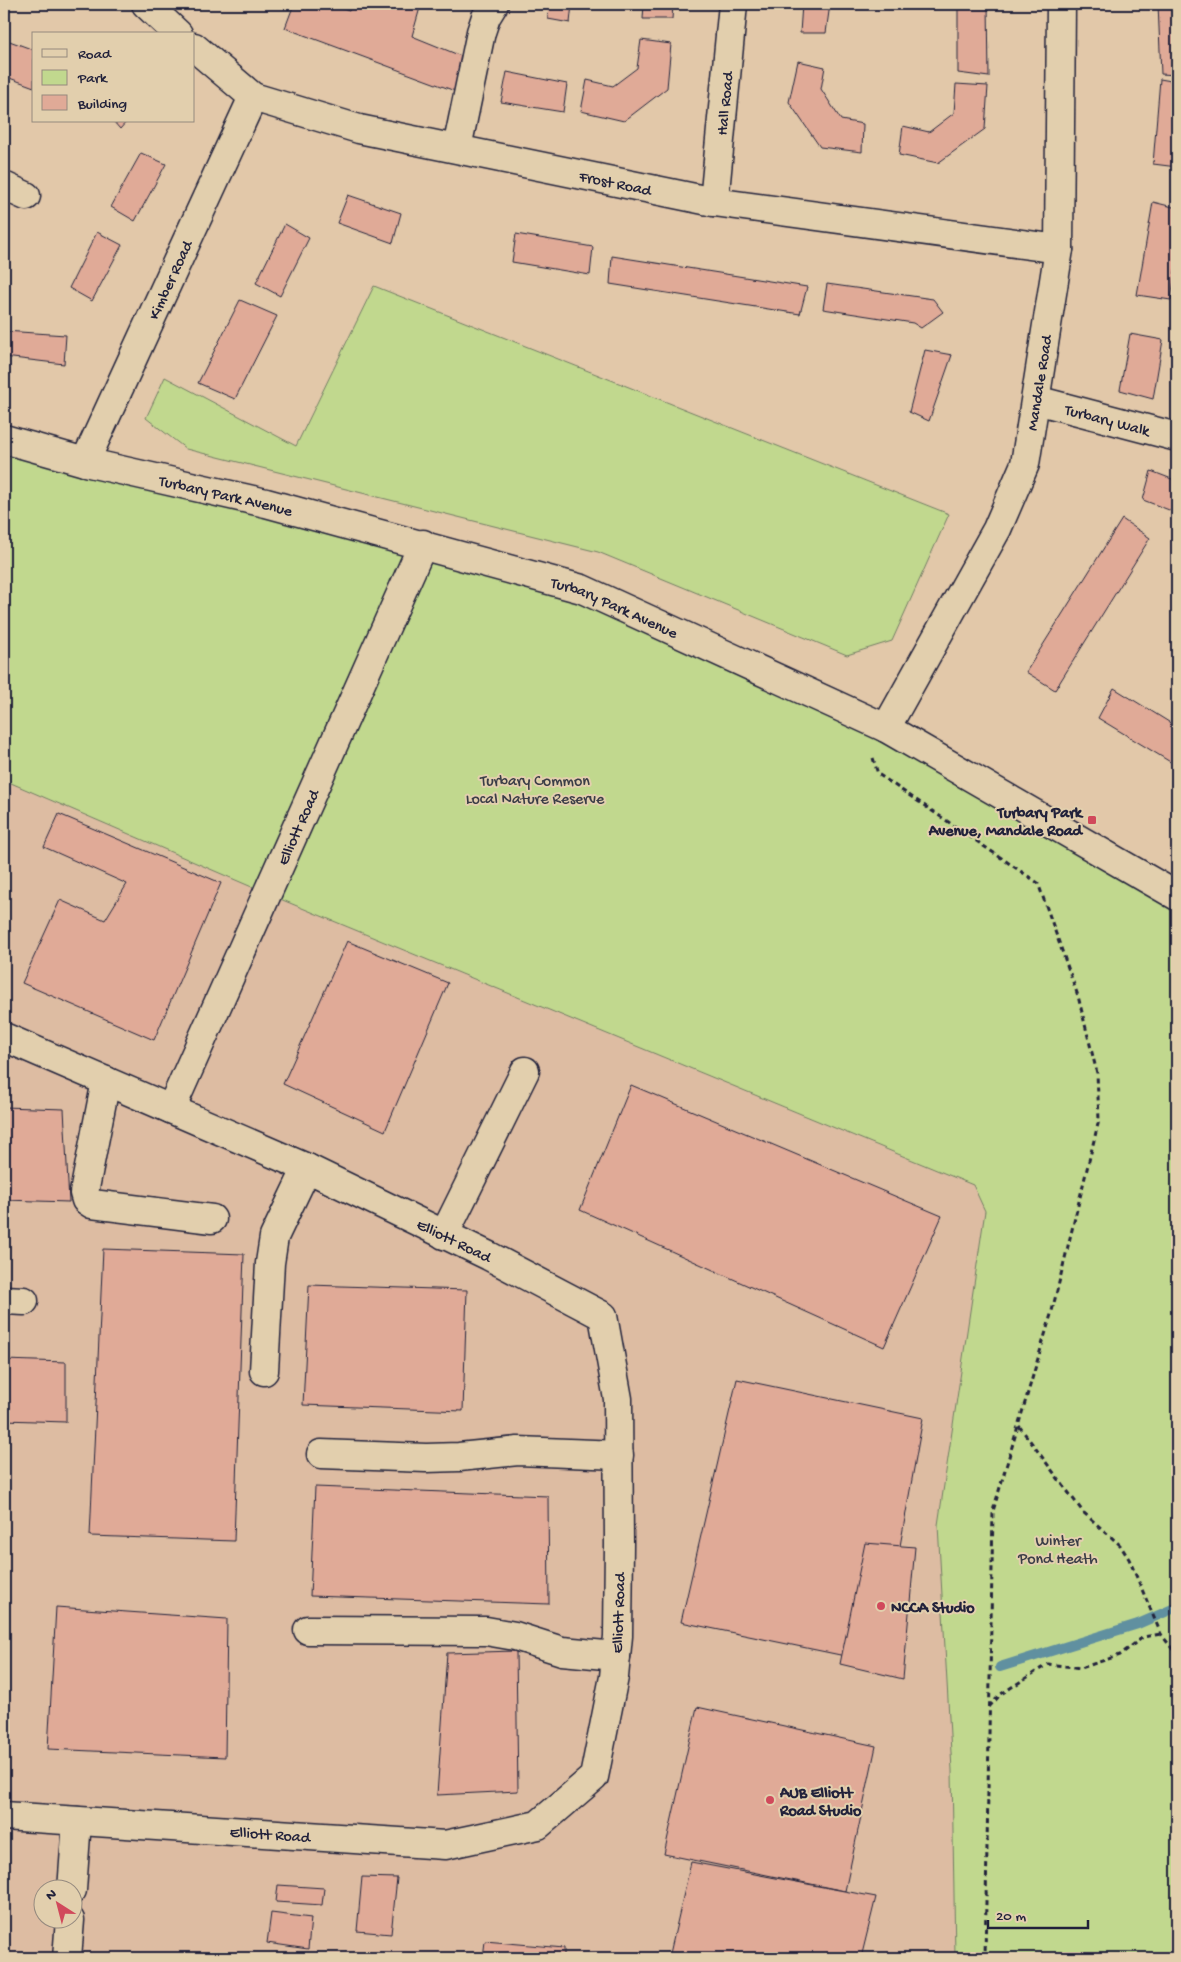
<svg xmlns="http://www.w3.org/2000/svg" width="1181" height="1962" viewBox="0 0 1181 1962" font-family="'Gochi Hand',sans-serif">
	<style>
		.built { fill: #ddbca2; fill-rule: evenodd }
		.green { fill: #c1d88e; stroke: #727d64 }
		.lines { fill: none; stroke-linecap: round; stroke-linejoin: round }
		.stream { stroke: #6090a0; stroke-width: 10 }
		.building { fill: #e0aa97; stroke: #22223b }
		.minor-casing { stroke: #22223b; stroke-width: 31 }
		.path { stroke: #22223b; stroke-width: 3; stroke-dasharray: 5 4; stroke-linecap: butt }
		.minor { stroke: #e2cfad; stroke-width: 28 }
		.poi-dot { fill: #d1495b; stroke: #e2cfad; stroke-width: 2 }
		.labels { text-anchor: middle; stroke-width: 4; stroke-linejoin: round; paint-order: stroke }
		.street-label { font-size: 16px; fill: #22223b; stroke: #e2cfad }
		.park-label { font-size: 16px; fill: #3a3d47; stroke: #e2cfad }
		.poi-label { font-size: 16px; font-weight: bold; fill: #22223b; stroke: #e2cfad; text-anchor: start }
	</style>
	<rect width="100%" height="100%" fill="#e2c8a9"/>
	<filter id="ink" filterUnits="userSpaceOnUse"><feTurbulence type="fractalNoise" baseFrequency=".02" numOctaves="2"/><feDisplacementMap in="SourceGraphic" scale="10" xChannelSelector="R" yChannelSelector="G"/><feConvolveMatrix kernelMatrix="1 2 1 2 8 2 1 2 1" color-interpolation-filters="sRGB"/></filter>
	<g filter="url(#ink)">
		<!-- built -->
		<path class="built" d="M4,780l264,114 705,291 12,26 -33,559 3,188h-951zM42,1890h30v30h-30z"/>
		<!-- green -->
		<g class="green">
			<path d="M374,286l575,228 -57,127 -45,14 -249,-103 -412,-103 -40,-31 19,-41 131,69z"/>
			<path d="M4,443l578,146 304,139 291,168v1062h-222l-3,-188 -14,-245 47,-314 -12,-26 -705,-291 -264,-114z"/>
		</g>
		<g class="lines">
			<!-- stream -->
			<path class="stream" d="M1000,1667l138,-43 39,-17"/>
		</g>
		<!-- building -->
		<g class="building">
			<path d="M294,4h34l21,7 4,-7h68l-9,32 54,22 -11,33 -170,-63z"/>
			<path d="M549,4h23l-2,19 -22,-4z"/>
			<path d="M644,4h29l-1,15h-29z"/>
			<path d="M802,4h28l-4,29h-26z"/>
			<path d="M958,4h30l1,73 -31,-4z"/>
			<path d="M1158,4h19v71l-16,-1z"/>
			<path d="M4,39l30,11v37l-30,-11z"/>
			<path d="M641,40l30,4 -4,44 -43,33 -43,-10 6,-31 26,6 24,-18z"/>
			<path d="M798,61l27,6 -4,22 20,31 22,4 -1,28 -42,-5 -31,-45z"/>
			<path d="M507,72l60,12 -4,28 -62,-10z"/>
			<path d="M1160,79l17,3v85l-24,-3z"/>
			<path d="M956,84l32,2 -3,43 -47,34 -39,-8 4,-29 26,6 25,-19z"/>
			<path d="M113,121h14l-7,8z"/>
			<path d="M141,153l25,11 -31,57 -24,-14z"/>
			<path d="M348,195l53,18 -8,30 -56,-20z"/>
			<path d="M1153,202l24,6v50l-6,42 -34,-5z"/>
			<path d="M285,224l24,14 -29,58 -24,-13z"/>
			<path d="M97,232l25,13 -30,56 -23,-13z"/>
			<path d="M516,234l77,13 -3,28 -78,-13z"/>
			<path d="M612,256l195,31 -7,27 -190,-30z"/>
			<path d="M827,284l106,15 10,13 -22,16 -8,-5 -90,-14z"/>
			<path d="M240,300l37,16 -42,83 -37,-16z"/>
			<path d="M4,331l62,4 -2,29 -60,-7z"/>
			<path d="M1130,334l33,6 -10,59 -33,-9z"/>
			<path d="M925,350l27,5 -23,66 -20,-9z"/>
			<path d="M1151,471l26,10v32l-34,-13z"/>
			<path d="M1122,519l28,19 -95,152 -29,-18z"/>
			<path d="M1114,688l63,39v39l-79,-48z"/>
			<path d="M59,814l162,69 -67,157 -132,-57 38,-83 45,20 22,-36 -83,-37z"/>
			<path d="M347,941l101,42 -63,148 -102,-47z"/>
			<path d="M631,1085l311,131 -58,131 -304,-137z"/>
			<path d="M4,1107l60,2 5,93 -65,-2z"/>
			<path d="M103,1249l141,5 -10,287 -144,-5z"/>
			<path d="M309,1285l158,5 -4,121 -160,-6z"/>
			<path d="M4,1360l62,2v60l-62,-2z"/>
			<path d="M737,1379l186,39 -44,245 -198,-41z"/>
			<path d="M315,1487l233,9 1,108 -239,-8z"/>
			<path d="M865,1543l50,4 -12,132 -63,-15z"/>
			<path d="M56,1607l171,12 -2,138 -177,-8z"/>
			<path d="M516,1651l2,140 -81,4 10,-142z"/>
			<path d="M697,1707l179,39 -31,145 -181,-37z"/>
			<path d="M691,1862l185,35 -15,61h-192z"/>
			<path d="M362,1877l35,1 -6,56 -34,-3z"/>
			<path d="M278,1885l46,3 -2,17 -46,-3z"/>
			<path d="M271,1913l40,5 -3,31 -41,-6z"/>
			<path d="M485,1941l79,7v10h-81z"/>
		</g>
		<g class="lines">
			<!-- minor casing -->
			<g class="minor-casing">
				<g id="minor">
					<path d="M146,4l32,30"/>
					<path id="s1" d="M194,47l59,50 106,32 355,73 345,47"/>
					<path d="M457,148l24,-116 5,-15 8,-13"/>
					<path d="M4,186l22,10"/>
					<path id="s2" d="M714,202l19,-198"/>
					<path id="s3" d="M1036,400l141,37"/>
					<path id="s4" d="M4,439l81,23 181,41 316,86 304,139 291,168"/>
					<path id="s5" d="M85,462l168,-365"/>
					<path id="s6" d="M886,728l111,-199 28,-65 34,-215 2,-245"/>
					<path id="s7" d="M4,1037l303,131 182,88 114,60 15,83 1,145 -1,92 -4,41 -20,100 -56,48 -93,20 -441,-29"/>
					<path d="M106,1081l-22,112 2,7 6,4 120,15"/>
					<path id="s8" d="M171,1109l252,-565"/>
					<path d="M444,1235l81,-164"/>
					<path d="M4,1300l20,1"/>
					<path d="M264,1371l6,-108 4,-26 33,-69"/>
					<path d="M321,1454l105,4 33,-1 59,-6 101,4"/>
					<path d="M308,1630l178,1 29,5 47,15 54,5"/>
					<path d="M72,1890l5,-69"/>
					<path d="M67,1958l3,-38"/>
				</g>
			</g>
			<!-- path -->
			<g class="path">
				<path d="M873,758l5,16 160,109 40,113 19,77 2,47 -47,191 -59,200 -8,447"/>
				<path d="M1019,1426l64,86 37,33 9,14 32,75 16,21"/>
				<path d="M989,1707l12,-13 47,-30 33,4 39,-13 23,-18 18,-3"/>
			</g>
			<!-- minor -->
			<use href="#minor" class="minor"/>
		</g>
	</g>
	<!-- markers -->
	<g class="poi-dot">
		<rect x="1087" y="815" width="10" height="10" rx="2.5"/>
		<circle cx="881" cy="1606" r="5"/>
		<circle cx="770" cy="1800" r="5"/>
	</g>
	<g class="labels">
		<!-- street labels -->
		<g class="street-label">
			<text dy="6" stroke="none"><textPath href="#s2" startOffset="99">Hall Road</textPath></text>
			<text dy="6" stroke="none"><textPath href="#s1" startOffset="450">Frost Road</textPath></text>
			<text dy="6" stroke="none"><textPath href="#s5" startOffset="201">Kimber Road</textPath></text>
			<text dy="6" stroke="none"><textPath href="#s6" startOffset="381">Mandale Road</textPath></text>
			<text dy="6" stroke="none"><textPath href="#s3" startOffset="74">Turbary Walk</textPath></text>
			<text dy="6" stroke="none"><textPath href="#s4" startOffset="229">Turbary Park Avenue</textPath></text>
			<text dy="6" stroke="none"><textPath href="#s4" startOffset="634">Turbary Park Avenue</textPath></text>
			<text dy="6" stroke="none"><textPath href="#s8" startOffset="309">Elliott Road</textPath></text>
			<text dy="6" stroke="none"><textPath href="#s7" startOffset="494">Elliott Road</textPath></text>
			<text transform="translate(617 1613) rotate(-88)" y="6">Elliott Road</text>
			<text transform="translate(270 1833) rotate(4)" y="6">Elliott Road</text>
		</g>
		<!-- park labels -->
		<g class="park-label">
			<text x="535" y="785">Turbary Common<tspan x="535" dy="18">Local Nature Reserve</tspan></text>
			<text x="1058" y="1545">Winter<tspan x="1058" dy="18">Pond Heath</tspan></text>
		</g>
		<!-- poi labels -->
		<g class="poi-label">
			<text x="1082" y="817" text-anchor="end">Turbary Park<tspan x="1082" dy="18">Avenue, Mandale Road</tspan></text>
			<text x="891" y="1612">NCCA Studio</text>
			<text x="780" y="1797">AUB Elliott<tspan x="780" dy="18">Road Studio</tspan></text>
		</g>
	</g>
	<!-- margin -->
	<rect width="1181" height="1962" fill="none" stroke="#e2cfad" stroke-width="20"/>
	<rect x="10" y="10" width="1161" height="1942" fill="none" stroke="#22223b" stroke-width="2" filter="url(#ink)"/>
	<!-- legend -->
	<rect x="32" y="32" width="162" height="90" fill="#e2cfad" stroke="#958a7f"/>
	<rect x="42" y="49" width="25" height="8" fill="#e2cfad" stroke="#958a7f"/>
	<text x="78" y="58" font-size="15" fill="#22223b">Road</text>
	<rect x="42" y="70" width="25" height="15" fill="#c1d88e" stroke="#958a7f"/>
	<text x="78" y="82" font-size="15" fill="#22223b">Park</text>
	<rect x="42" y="95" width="25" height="15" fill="#e0aa97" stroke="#958a7f"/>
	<text x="78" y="108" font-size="15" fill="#22223b">Building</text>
	<!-- north arrow -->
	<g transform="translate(58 1904) rotate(324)"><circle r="24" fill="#e2cfad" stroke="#958a7f"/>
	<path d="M0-4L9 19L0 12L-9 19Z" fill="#d1495b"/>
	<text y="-8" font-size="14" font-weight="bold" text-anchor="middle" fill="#22223b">N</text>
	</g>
	<!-- scale -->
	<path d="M988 1920v8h100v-8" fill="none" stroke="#22223b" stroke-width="2.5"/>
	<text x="996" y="1920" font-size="15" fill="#22223b" stroke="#e2cfad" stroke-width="4" paint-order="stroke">20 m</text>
</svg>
